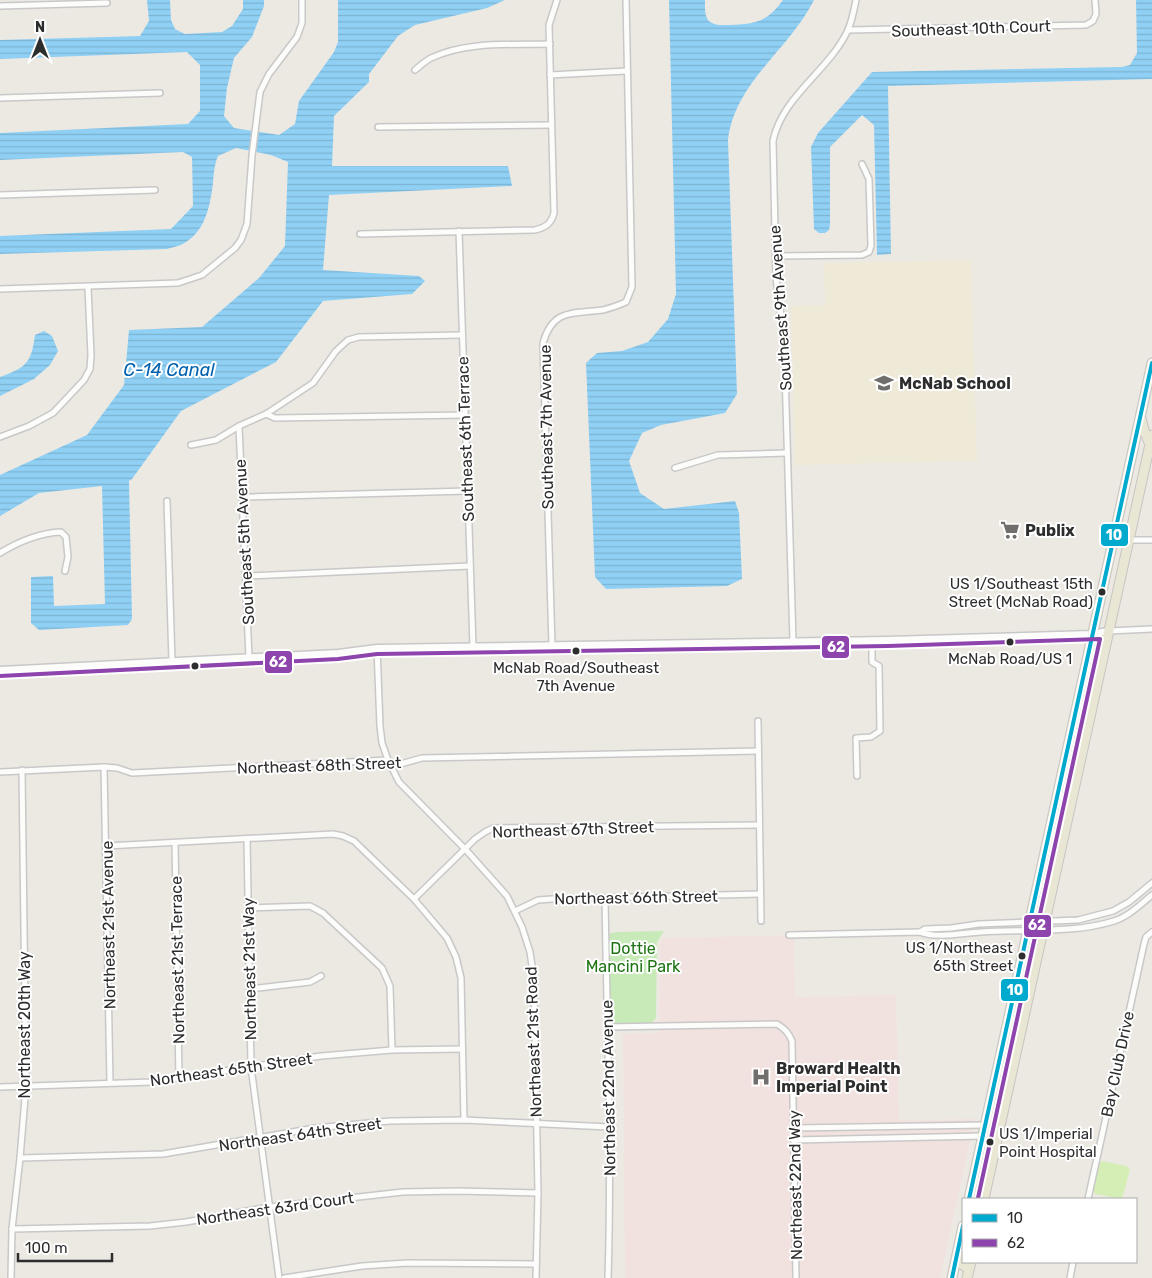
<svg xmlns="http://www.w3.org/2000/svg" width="1152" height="1278" viewBox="0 0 1152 1278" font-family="Rubik,sans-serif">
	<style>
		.education { fill: #efead7 }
		.medical { fill: #f2e2df }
		.park { fill: #c8eab9 }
		.pitch { fill: #d4eeb6 }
		.water { fill: url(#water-rules) }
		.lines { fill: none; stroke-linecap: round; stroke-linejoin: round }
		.minor-casing { stroke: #c9c8c8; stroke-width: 8 }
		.tertiary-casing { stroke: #c9c8c8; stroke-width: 9 }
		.primary-casing { stroke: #c6c5c3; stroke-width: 11 }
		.minor { stroke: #fcfcfb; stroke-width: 5 }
		.tertiary { stroke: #fcfcfb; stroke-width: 6 }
		.primary { stroke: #e9e6d4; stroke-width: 9 }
		.bus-1-casing { stroke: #fff; stroke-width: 8 }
		.bus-2-casing { stroke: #fff; stroke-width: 8 }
		.bus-1 { stroke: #00a9ce; stroke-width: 4 }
		.bus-2 { stroke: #8e44ad; stroke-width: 4 }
		.bus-dot { fill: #2d2d2d; stroke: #fff; stroke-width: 2 }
		.labels { text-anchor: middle; stroke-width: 4; stroke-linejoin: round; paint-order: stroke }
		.bus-label { font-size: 15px; fill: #2d2d2d; stroke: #fff; text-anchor: end }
		.street-label { font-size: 16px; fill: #2d2d2d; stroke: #fff }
		.poi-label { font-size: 16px; font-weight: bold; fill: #2d2d2d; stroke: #fff; text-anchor: start }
		.park-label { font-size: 16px; fill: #1e7414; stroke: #fff }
		.water-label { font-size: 18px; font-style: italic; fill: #0061af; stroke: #fff }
		.line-badge { stroke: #fff; stroke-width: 2 }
		.badge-label { font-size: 14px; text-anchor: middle; font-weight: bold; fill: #fff }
	</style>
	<defs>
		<pattern id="water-rules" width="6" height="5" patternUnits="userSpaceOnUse" patternTransform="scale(1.25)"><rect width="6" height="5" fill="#90d0f4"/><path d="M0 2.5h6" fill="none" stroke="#7cb3d2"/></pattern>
	</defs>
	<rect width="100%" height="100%" fill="#ece9e3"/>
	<!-- education -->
	<path class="education" d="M971,260l6,201 -182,4 -4,-159 34,-1 -1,-42z"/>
	<!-- medical -->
	<path class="medical" d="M794,935l1,62 101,-2 3,125 76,-1 -35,159h-315l-2,-244 36,-1 1,-89 2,-6z"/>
	<!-- park -->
	<path class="park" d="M664,931l-7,11 -1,76 -4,5 -38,1 -4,-5 -2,-85 8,-2z"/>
	<!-- pitch -->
	<path class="pitch" d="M1102,1161l25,5 3,4 -8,29 -27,-5 -2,-4 7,-27z"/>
	<!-- water -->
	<g class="water">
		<path d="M147,0h23l1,20 4,9 10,5 37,-2 10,-6 11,-17v-9h21v6l-12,31 -18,21 -7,30 -3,28 10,12 45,7 16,-11 4,-23 35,-49 4,-10v-42h167l-18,8 -72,17 -17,11 -29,38v8l-35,34 -2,50h176l4,20 -183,9 -6,75 96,6 6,5 -13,13 -89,7 -47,61 -95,49 -49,68 -3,2 3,138 -4,6 -89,5 -8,-7v-46l22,-1 1,30 51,-2 -3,-118 -63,7 -39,23v-41l87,-40 37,-50 5,-55 73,-3 57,-49 26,-32 3,-84 -17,-7 -35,-7 -18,8c-4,10 -4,17 -5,27 -3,23 -7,46 -27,59 -5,4 -13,5 -19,7l-167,5v-18l171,-7 22,-23 -1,-49 -9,-5 -183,8v-27l188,-9 12,-13v-46l-13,-13 -187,7v-19l140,-4 9,-15z"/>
		<path d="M669,0h36c0,7 -1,17 5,22 6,4 13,3 19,3 27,-1 38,-3 54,-25h31c-25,50 -79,82 -86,140l9,254 -12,19 -64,12 -19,8 -13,28 11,32 24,16 71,-8 4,12 3,66 -15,7 -121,3 -11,-12 -9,-214 11,-10 25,-2 26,-9 20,-23 8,-25z"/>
		<path d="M1136,0h16v79l-264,7 3,168 -14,1 -3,-130 -12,-10 -32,32v78l-1,5 -4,3h-6l-5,-4 -3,-82 7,-14 54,-61 250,-5 8,-2 7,-12z"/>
		<path d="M44,331l8,5 6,15 -8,14 -16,14 -34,17v-19c27,-10 31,-14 35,-42z"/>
	</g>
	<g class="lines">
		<!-- minor casing -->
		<g class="minor-casing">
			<g id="minor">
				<path d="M0,6l107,-3"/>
				<path d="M848,30l238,-5 7,-4 3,-7 -1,-14"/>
				<path d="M415,70c5,-4 10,-9 16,-12 36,-17 80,-13 119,-14"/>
				<path d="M550,75l76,-4"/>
				<path d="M0,98l160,-5"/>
				<path d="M378,127l172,-2"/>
				<path d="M0,195l155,-5"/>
				<path d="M459,231l14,415"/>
				<path d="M360,234l175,-4c11,-3 16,-6 19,-17l-5,-188 8,-25"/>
				<path d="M776,256l86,-1 7,-3 2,-6 -2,-67 -7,-15"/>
				<path d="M0,289l178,-6 24,-8 33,-27 6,-8 6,-16 5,-68 8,-64 9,-18 28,-37 5,-14v-23"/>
				<path d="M266,414l9,4 189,-3"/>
				<path d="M239,426l10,232"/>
				<path d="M0,437l29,-11 24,-13 31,-33 6,-11 1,-14 -3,-68"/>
				<path d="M191,445l25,-5 23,-14 27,-12 47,-31 23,-32 12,-11 11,-3 102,-2"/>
				<path d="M675,468l43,-13 69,-2"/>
				<path d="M242,497l225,-6"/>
				<path d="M167,501l5,160"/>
				<path d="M1129,540h23"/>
				<path d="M0,553c18,-11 39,-20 61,-21l5,5 2,20 -3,14"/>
				<path d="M246,576l224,-10"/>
				<path d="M1108,631l44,-2"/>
				<path d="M793,641l-8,-270 -2,-41 -7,-52 -3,-137c9,-45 56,-70 75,-111 4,-9 6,-20 8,-30"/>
				<path d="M552,646l-9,-303c10,-35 30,-29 60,-33 8,-2 16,-5 23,-8l6,-15 -6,-287"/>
				<path d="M377,648l3,78 2,17 6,17 11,22 67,68 41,46 15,31 8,25 4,28 4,213 -2,85"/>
				<path d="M758,721l3,200"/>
				<path d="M104,767l6,316"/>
				<path d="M0,772l104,-5 13,1 15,5 256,-13 9,5 25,-7 336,-7"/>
				<path d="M857,776l-1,-38 15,-1 9,-6 -1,-65 -7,-4v-22"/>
				<path d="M247,839l4,228 28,211"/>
				<path d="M175,843l4,235"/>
				<path d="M106,846l227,-12 10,2 11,5 60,58 33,39 9,19 5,21 3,142"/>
				<path d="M605,898c2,127 7,253 3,380"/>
				<path d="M414,899l61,-60 10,-7 8,-4 266,-3"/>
				<path d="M248,908l62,-2 13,7 59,55 8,18 2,64"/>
				<path d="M515,911l23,-11 14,-1 208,-5"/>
				<path d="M920,932l5,-3 26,-1 28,-4 99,-4 35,-9 16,-9 23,-19"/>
				<path d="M789,935l131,-3c15,7 44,1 61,0 44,-3 91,2 133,-11 14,-4 27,-17 38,-26"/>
				<path d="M250,989l60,-7 11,-6"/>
				<path d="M607,1027l170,-3c8,5 11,8 15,17l4,237"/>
				<path d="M0,1087l152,-5 169,-26 71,-6 70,-1"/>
				<path d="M794,1128l191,-3"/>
				<path d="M794,1140l189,-4"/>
				<path d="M20,1158l143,-4 152,-26 75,-7 74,-1 145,7"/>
				<path d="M1088,1199l56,-255 2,-7 6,-5"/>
				<path d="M12,1229l138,-3 36,-4 83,-15 134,-15 54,-1 81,2"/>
				<path d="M11,1278l1,-49 8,-71 6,-72 -4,-316"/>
				<path d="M284,1278l78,-12 45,-3 129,1"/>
				<path d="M1070,1278l3,-16"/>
			</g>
		</g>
		<!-- tertiary casing -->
		<g class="tertiary-casing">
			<path id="tertiary" d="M0,670l338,-17 39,-5 511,-8 204,-6 16,-3"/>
		</g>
		<!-- primary casing -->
		<g class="primary-casing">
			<g id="primary">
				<path d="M1141,418l3,12 6,15"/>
				<path d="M969,1199l183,-836"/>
				<path d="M984,1199l168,-764"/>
				<path d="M959,1252l2,12 8,5"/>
				<path d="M952,1278l11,-52"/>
				<path d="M967,1278l4,-16"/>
			</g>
		</g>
		<!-- minor -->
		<use href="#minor" class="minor"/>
		<!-- tertiary -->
		<use href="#tertiary" class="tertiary"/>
		<!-- primary -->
		<use href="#primary" class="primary"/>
		<!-- bus-1 casing -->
		<g class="bus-1-casing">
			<g id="bus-1">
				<path d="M969,1199l183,-836"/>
				<path d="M952,1278l11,-52"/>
			</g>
		</g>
		<!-- bus-2 casing -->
		<g class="bus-2-casing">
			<path id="bus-2" d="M0,676l338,-17 39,-5 511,-8 212,-7 -122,559"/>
		</g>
		<!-- bus-1 -->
		<use href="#bus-1" class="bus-1"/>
		<!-- bus-2 -->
		<use href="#bus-2" class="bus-2"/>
	</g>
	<!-- icons -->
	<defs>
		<g id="school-bare" transform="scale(1.5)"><path d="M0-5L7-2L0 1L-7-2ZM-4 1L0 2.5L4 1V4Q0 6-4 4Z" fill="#706f6d" stroke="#fff" stroke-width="2.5" paint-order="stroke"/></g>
		<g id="supermarket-bare" transform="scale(1.5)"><path d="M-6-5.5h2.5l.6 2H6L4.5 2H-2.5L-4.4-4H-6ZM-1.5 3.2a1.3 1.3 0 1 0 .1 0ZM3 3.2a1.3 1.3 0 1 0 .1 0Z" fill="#706f6d" stroke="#fff" stroke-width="2.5" paint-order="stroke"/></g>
		<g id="hospital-bare" transform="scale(1.5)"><path d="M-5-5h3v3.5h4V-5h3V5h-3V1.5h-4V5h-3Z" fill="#706f6d" stroke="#fff" stroke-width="2.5" paint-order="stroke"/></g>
	</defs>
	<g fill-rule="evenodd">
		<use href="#school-bare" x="884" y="383"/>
		<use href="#supermarket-bare" x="1010" y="530"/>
		<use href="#hospital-bare" x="761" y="1077"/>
	</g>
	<!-- markers -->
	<g class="bus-dot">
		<circle cx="1102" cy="592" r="4.5"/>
		<circle cx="1010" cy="642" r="4.5"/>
		<circle cx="576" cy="651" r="4.5"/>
		<circle cx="195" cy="666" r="4.5"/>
		<circle cx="1022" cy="956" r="4.5"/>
		<circle cx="990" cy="1142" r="4.5"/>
	</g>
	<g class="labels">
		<!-- bus labels -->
		<g class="bus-label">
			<text x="1093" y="589">US 1/Southeast 15th<tspan x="1093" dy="18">Street (McNab Road)</tspan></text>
			<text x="1010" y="664" text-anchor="middle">McNab Road/US 1</text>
			<text x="576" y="673" text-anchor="middle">McNab Road/Southeast<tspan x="576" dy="18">7th Avenue</tspan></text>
			<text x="1013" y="953">US 1/Northeast<tspan x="1013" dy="18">65th Street</tspan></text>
			<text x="999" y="1139" text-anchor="start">US 1/Imperial<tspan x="999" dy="18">Point Hospital</tspan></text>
		</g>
		<!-- street labels -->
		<g class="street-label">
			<text transform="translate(971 28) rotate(-2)" y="6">Southeast 10th Court</text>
			<text transform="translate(780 308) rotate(-94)" y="6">Southeast 9th Avenue</text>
			<text transform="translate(546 427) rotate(-91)" y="6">Southeast 7th Avenue</text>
			<text transform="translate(465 439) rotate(-92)" y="6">Southeast 6th Terrace</text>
			<text transform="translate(244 542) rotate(-93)" y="6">Southeast 5th Avenue</text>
			<text transform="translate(319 765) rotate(-2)" y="6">Northeast 68th Street</text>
			<text transform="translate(573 829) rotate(-2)" y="6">Northeast 67th Street</text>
			<text transform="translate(636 897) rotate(-1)" y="6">Northeast 66th Street</text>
			<text transform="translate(108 925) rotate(-91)" y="6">Northeast 21st Avenue</text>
			<text transform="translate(177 960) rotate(-91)" y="6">Northeast 21st Terrace</text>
			<text transform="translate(249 969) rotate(-91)" y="6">Northeast 21st Way</text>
			<text transform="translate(24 1025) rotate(-90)" y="6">Northeast 20th Way</text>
			<text transform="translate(533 1042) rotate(-92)" y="6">Northeast 21st Road</text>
			<text transform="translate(1117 1064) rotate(-78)" y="6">Bay Club Drive</text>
			<text transform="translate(231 1069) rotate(-8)" y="6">Northeast 65th Street</text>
			<text transform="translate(608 1088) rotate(-91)" y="6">Northeast 22nd Avenue</text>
			<text transform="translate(300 1134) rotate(-8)" y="6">Northeast 64th Street</text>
			<text transform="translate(795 1185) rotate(-91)" y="6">Northeast 22nd Way</text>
			<text transform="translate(275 1208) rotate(-8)" y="6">Northeast 63rd Court</text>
		</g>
		<!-- poi labels -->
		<g class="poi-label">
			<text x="899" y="389">McNab School</text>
			<text x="1025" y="536">Publix</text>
			<text x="776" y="1074">Broward Health<tspan x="776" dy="18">Imperial Point</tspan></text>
		</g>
		<!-- park labels -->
		<g class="park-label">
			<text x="633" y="954">Dottie<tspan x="633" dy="18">Mancini Park</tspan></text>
		</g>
		<!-- water labels -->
		<g class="water-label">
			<text x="169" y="376">C-14 Canal</text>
		</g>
	</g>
	<g class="line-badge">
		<rect x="1100" y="523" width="29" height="24" rx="5" fill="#00a9ce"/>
		<rect x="821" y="635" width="29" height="24" rx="5" fill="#8e44ad"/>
		<rect x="264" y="650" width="29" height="24" rx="5" fill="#8e44ad"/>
		<rect x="1023" y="914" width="29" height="24" rx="5" fill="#8e44ad"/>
		<rect x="1000" y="978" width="29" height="24" rx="5" fill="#00a9ce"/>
	</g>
	<g class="badge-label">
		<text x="1114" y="540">10</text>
		<text x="836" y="652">62</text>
		<text x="278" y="667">62</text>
		<text x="1037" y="930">62</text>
		<text x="1015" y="995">10</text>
	</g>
	<!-- legend -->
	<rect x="962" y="1198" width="175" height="65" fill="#ffffff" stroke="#ababab"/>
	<rect x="972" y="1214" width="25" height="8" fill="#00a9ce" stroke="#ababab"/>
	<text x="1007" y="1223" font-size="15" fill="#2d2d2d">10</text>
	<rect x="972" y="1239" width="25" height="8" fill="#8e44ad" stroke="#ababab"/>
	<text x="1007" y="1248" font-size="15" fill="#2d2d2d">62</text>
	<!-- north arrow -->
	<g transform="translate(40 40)" stroke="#ffffff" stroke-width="4" paint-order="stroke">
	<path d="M0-4L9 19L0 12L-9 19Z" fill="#2d2d2d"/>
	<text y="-8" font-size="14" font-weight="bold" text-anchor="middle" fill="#2d2d2d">N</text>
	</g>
	<!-- scale -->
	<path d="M18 1253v8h94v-8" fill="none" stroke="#2d2d2d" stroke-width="2.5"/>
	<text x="25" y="1253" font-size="15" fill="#2d2d2d" stroke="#ffffff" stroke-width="4" paint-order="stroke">100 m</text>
</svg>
